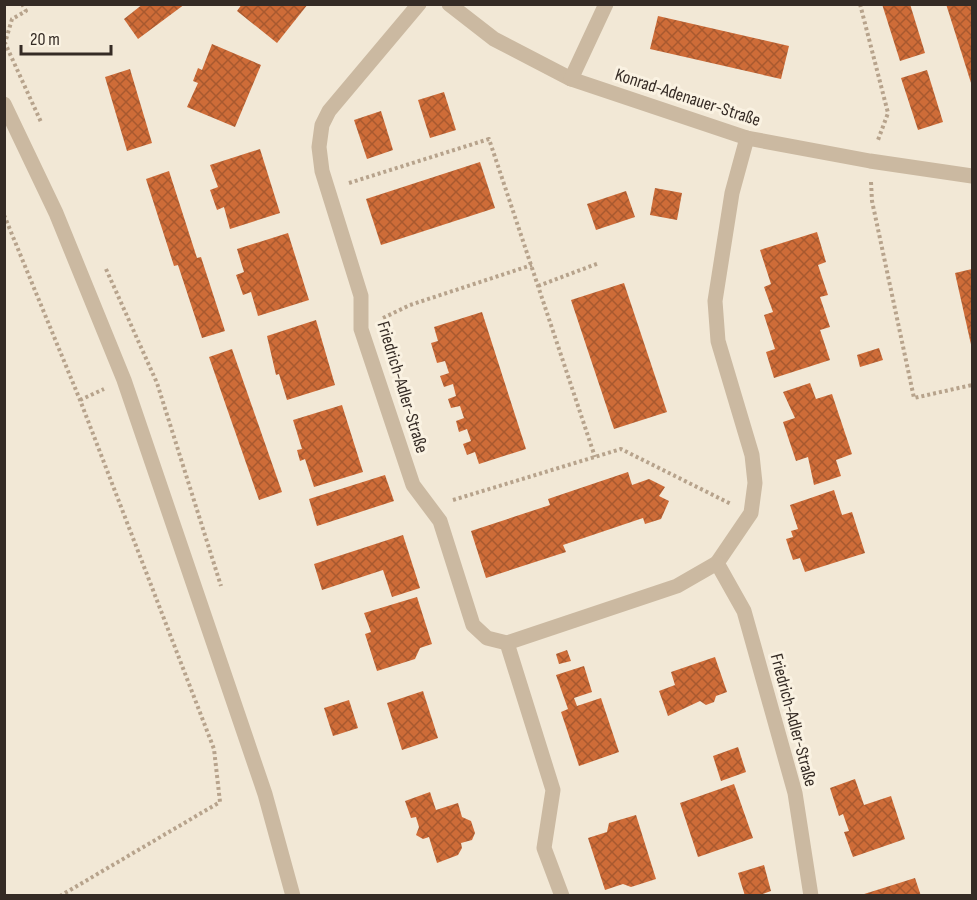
<svg xmlns="http://www.w3.org/2000/svg" width="977" height="900" viewBox="0 0 977 900" font-family="'Sofia Sans Condensed',sans-serif">
	<style>
		.building { fill: url(#building-cross-hatch) }
		.lines { fill: none; stroke-linecap: round; stroke-linejoin: round }
		.path { stroke: #b7a38c; stroke-width: 4; stroke-dasharray: 3 3; stroke-linecap: butt }
		.minor { stroke: #cbb9a1; stroke-width: 15 }
		.tertiary { stroke: #cbb9a1; stroke-width: 15 }
		.labels { text-anchor: middle; stroke-width: 6; stroke-linejoin: round; paint-order: stroke }
		.street-label { font-size: 18px; fill: #352b25; stroke: #faf2e2 }
	</style>
	<defs>
		<pattern id="building-cross-hatch" width="8" height="8" patternUnits="userSpaceOnUse" patternTransform="scale(1.5)"><rect width="8" height="8" fill="#ce6c38"/><path d="M0 0l8 8M0 8l8-8" fill="none" stroke="#a8592f"/></pattern>
	</defs>
	<rect width="100%" height="100%" fill="#f2e8d6"/>
	<!-- building -->
	<g class="building">
		<path d="M143,4h42l-47,35 -14,-20z"/>
		<path d="M242,4h66l-31,39 -40,-32z"/>
		<path d="M882,4h28l15,49 -25,8z"/>
		<path d="M946,4h26v82z"/>
		<path d="M658,16l131,30 -8,33 -131,-30z"/>
		<path d="M212,44l49,21 -26,62 -48,-20 11,-24 -5,-2 5,-13 4,2z"/>
		<path d="M130,69l22,74 -25,8 -22,-74z"/>
		<path d="M927,70l16,52 -25,8 -17,-52z"/>
		<path d="M444,92l12,38 -26,8 -12,-38z"/>
		<path d="M381,111l12,39 -26,9 -13,-39z"/>
		<path d="M260,149l20,64 -50,16 -6,-22 -7,3 -7,-20 8,-3 -8,-22z"/>
		<path d="M480,162l15,46 -114,37 -15,-46z"/>
		<path d="M169,171l28,87 4,-1 24,74 -23,7 -24,-73 -4,1 -28,-87z"/>
		<path d="M655,188l27,5 -5,27 -27,-5z"/>
		<path d="M626,191l9,26 -39,13 -9,-26z"/>
		<path d="M817,232l9,30 -8,3 10,30 -8,2 10,30 -10,3 10,30 -56,18 -8,-26 9,-3 -11,-34 9,-3 -9,-25 7,-3 -11,-34z"/>
		<path d="M288,233l21,67 -51,16 -7,-24 -8,3 -7,-20 8,-3 -7,-23z"/>
		<path d="M972,269v80l-17,-76z"/>
		<path d="M624,283l43,129 -53,17 -43,-129z"/>
		<path d="M482,312l44,137 -47,15 -4,-12 -8,3 -4,-11 8,-3 -4,-12 -8,3 -3,-11 8,-3 -4,-12 -9,2 -3,-9 8,-3 -3,-12 -9,3 -4,-11 9,-3 -4,-12 -8,2 -6,-20 7,-2 -4,-14z"/>
		<path d="M316,320l19,65 -48,15 -8,-26 -3,1 -9,-39z"/>
		<path d="M879,348l4,12 -23,7 -3,-12z"/>
		<path d="M232,349l50,143 -23,8 -50,-143z"/>
		<path d="M810,383l6,16 16,-5 20,60 -16,6 5,16 -27,9 -6,-28 -12,4 -13,-39 12,-4 -12,-26z"/>
		<path d="M342,405l21,67 -49,15 -9,-28 -5,2 -3,-11 5,-1 -9,-29z"/>
		<path d="M628,472l4,13 17,-6 16,8 -6,9 10,5 -8,18 -16,5 -2,-6 -80,27 3,7 -80,26 -15,-47 79,-26 -2,-6z"/>
		<path d="M385,475l9,26 -77,25 -8,-27z"/>
		<path d="M834,490l8,25 10,-3 13,41 -60,19 -5,-14 -7,2 -7,-21 7,-2 -2,-6 7,-2 -8,-24z"/>
		<path d="M403,535l17,53 -28,9 -9,-27 -61,20 -8,-26z"/>
		<path d="M417,597l15,47 -12,4 -5,11 -38,12 -12,-37 6,-2 -7,-19z"/>
		<path d="M567,650l4,11 -12,3 -3,-10z"/>
		<path d="M715,657l12,35 -11,4 -2,6 -8,3 -6,-4 -32,15 -9,-25 16,-6 -4,-13z"/>
		<path d="M584,666l8,26 -18,6 3,8 24,-8 18,54 -40,14 -18,-54 7,-3 -12,-34z"/>
		<path d="M423,691l15,47 -36,12 -15,-47z"/>
		<path d="M349,700l9,28 -25,8 -9,-28z"/>
		<path d="M738,747l8,25 -25,9 -8,-25z"/>
		<path d="M855,779l9,26 27,-9 14,43 -52,18 -9,-25 5,-1 -6,-17 -4,2 -9,-28z"/>
		<path d="M734,784l19,54 -55,19 -18,-54z"/>
		<path d="M430,792l6,18 22,-7 4,14 9,4 4,12 -3,7 -11,3 1,5 -4,7 -21,8 -8,-26 -6,2 -7,-4 3,-8 -3,-10 -5,1 -6,-17z"/>
		<path d="M636,815l20,64 -25,8 -8,-3 -18,6 -17,-52 19,-6 2,-9z"/>
		<path d="M764,865l7,26 -14,5h-12l-7,-23z"/>
		<path d="M915,878l6,18h-60v-1z"/>
	</g>
	<g class="lines">
		<!-- path -->
		<g class="path">
			<path d="M22,4l4,7 -14,8 -7,24 36,79"/>
			<path d="M860,4l28,109 -10,27"/>
			<path d="M871,182l1,19 42,197 58,-13"/>
			<path d="M349,183l140,-44 106,318"/>
			<path d="M4,215l76,185 134,349 6,53 -160,94"/>
			<path d="M106,269l51,114 64,203"/>
			<path d="M538,286l61,-23"/>
			<path d="M383,318l27,-13 122,-40"/>
			<path d="M80,400l24,-11"/>
			<path d="M453,500l168,-51 110,55"/>
		</g>
		<!-- minor -->
		<g class="minor">
			<path d="M419,4l-90,107 -7,14 -3,22 3,24 39,125v33l52,156 27,36 33,104 14,13 20,5 46,147 -9,58 18,48"/>
			<path d="M449,4l45,35 77,40 176,59 123,23 102,15"/>
			<path d="M571,79l35,-75"/>
			<path d="M747,138l-15,55 -17,108 3,40 34,114 3,28 -4,30 -34,50 27,48 51,182 16,103"/>
			<path d="M507,643l170,-57 40,-23"/>
		</g>
		<!-- tertiary -->
		<path class="tertiary" d="M4,104l52,109 68,167 141,414 28,102"/>
	</g>
	<g class="labels">
		<!-- street labels -->
		<g class="street-label">
			<text transform="translate(688 97) rotate(18)" y="6">Konrad-Adenauer-Straße</text>
			<text transform="translate(403 387) rotate(73)" y="6">Friedrich-Adler-Straße</text>
			<text transform="translate(794 720) rotate(75)" y="6">Friedrich-Adler-Straße</text>
		</g>
	</g>
	<!-- border -->
	<rect width="977" height="900" fill="none" stroke="#352b25" stroke-width="12"/>
	<!-- scale -->
	<path d="M21 45v9h90v-9" fill="none" stroke="#352b25" stroke-width="3"/>
	<text x="30" y="45" font-size="18" fill="#352b25" stroke="#faf2e2" stroke-width="4.5" paint-order="stroke">20 m</text>
</svg>
